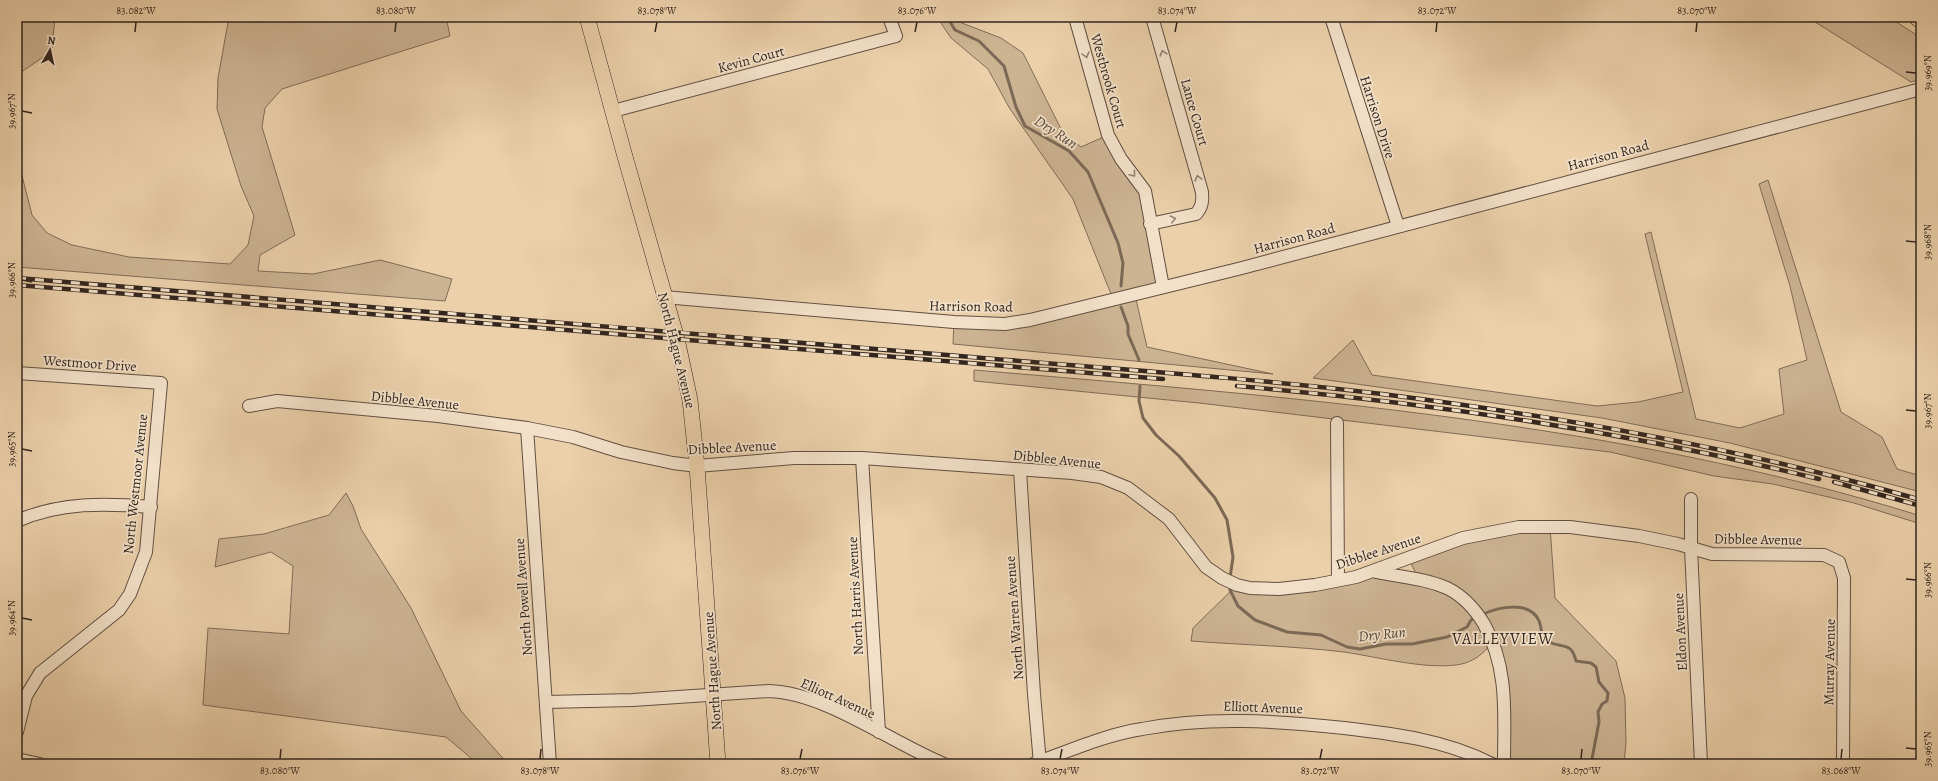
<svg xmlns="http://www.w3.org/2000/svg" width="1938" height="781" viewBox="0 0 1938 781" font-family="Alegreya,serif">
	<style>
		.green { fill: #ccb392; stroke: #806c58 }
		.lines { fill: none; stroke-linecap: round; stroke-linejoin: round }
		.stream { stroke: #7c6956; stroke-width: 3 }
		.minor-casing { stroke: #615042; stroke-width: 14 }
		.major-casing { stroke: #33261f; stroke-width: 16 }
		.highway-casing { stroke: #33261f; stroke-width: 18 }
		.minor { stroke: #f2e0c8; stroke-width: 12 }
		.major { stroke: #ebd0aa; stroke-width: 15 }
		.highway { stroke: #ebd0aa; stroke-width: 17 }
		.rail-casing { stroke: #33261f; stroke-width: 4.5 }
		.rail { stroke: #f2e0c8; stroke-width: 3; stroke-dasharray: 9; stroke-linecap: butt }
		.oneway { stroke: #928374 }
		.ticks { fill: none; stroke: #33261f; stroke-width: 1.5 }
		.labels { text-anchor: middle; stroke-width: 3.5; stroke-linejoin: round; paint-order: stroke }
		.street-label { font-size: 14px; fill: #33261f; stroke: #f2e0c8 }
		.water-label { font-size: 15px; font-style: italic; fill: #57483b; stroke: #f2e0c8 }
		.quarter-label { font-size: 16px; letter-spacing: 1px; fill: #33261f; stroke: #f2e0c8 }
		.neatline { fill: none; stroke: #33261f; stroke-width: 1.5 }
		.ticks-label { font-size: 10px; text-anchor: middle; fill: #33261f }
	</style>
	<rect width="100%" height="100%" fill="#ebd0aa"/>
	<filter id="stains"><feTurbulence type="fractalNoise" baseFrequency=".005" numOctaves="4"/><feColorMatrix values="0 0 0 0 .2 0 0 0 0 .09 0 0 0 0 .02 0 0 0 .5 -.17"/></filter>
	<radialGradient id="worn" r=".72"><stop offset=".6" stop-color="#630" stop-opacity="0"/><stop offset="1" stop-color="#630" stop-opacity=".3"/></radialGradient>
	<!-- green -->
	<g class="green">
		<path d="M17,17h38l-3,31 -6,7 -29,20z"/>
		<path d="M229,17h217l4,19 -168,53 -17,19 -3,19 33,108 -35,20 -2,16 55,3 67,-14 72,19 -7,22 -428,-34v-111l15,59 15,18 25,12 57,12 101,7 18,-19 6,-29 -13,-30 -24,-77 1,-31z"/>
		<path d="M937,17h16l1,3 47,18 22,15 40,80 18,14 27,-12 33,49 22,103 -28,8 12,52 126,27 -320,-30 1,-22 26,2 133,-25 -40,-100 -63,-90 -22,-40 -37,-31z"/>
		<path d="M1807,17h82l32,21v41l-10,3z"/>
		<path d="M1768,180l73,232 41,25 15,32 24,7v16l-191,-49 -128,-25 -289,-40 40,-38 19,35 225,31 41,-4 45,-10 -38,-158 6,-2 45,187 44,9 44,-14 -5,-45 28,-9 -17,-74 -31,-102z"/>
		<path d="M974,370c317,27 642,51 947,146v8l-67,-21 -81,-19 -59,-8 -104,-24 -411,-49 -225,-22z"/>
		<path d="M346,493l7,13 8,23 50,79 50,103 47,53h-30l-32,-27 -243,-32 5,-77 81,6 4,-68 -22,-14 -56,15 4,-28 45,-5 65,-19z"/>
		<path d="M1550,526l5,72 61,63 9,37 1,45 -2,21h-120l-11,-122c-10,12 -20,21 -37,23 -34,4 -78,-8 -112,-13 -50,-6 -102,-7 -153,-11l2,-13 44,-43 13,3 125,-17 43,7 -9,-19 54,-21z"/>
	</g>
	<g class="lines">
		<!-- stream -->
		<g class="stream">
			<path d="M947,17l8,13 24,11 25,25 12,41 9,19 44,25 19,21 30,71 5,20 -2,23"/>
			<path d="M1121,307l7,19v8l11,26"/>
			<path d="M1140,386l-1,15 4,17 13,17 23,21 36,42 12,22 6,37 -3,21"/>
			<path d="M1230,586v4l8,16 17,14 32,12 34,3 26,12 13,2 26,-5h26l35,-7 20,-10 4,-7 5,-3"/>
			<path d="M1481,615c17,-8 49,-15 58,6 4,8 0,17 10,21 14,7 22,-1 27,19l15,2 5,4 3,15 9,11 -1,8 -5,3 -4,8 1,10 -8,42"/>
		</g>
		<!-- minor casing -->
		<g class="minor-casing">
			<g id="minor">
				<path d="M1075,17l33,118 13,24 24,32 18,96"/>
				<path d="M1331,17l67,209"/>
				<path d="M613,111l283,-75 -7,-19"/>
				<path d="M1150,224l46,-10c6,-7 7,-13 6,-22l-50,-175"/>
				<path d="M664,297l290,25 51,2 25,-4 208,-51 683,-180"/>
				<path d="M17,373l144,10 -15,169 -16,42 -11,16 -79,63 -14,23 -9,36"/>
				<path d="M249,406l28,-5 161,15 89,12 46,9 48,15 52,11 24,3 97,-8h68l210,15 29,4 27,11 41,31 37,48 16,11 15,7 13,3 29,1 36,-4 41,-8 107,-39 56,-11h51l69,9 39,8 34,10 112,1 15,7 5,16 -1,186"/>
				<path d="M1337,423l1,157"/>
				<path d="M527,428l23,336"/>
				<path d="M862,458l17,274"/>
				<path d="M1020,470l14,224 6,70"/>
				<path d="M1691,499v49l10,216"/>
				<path d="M17,521c43,-19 88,-18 134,-14"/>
				<path d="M1376,572c24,5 48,6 71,16 16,8 28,21 37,36 25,45 20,91 20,140"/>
				<path d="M546,702l87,-2 136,-9c57,2 121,51 175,73"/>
				<path d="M17,759l23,5"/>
				<path d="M1033,764c36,-13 71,-29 109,-35 67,-13 134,-8 202,-1 51,6 102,12 148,36"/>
			</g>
		</g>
		<!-- major casing -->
		<g class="major-casing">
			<path id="major" d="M587,17l37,136 53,186 13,61 7,66 21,298"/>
		</g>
		<!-- highway casing -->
		<g class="highway-casing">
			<path id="highway" d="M1917,17l4,3"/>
		</g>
		<!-- minor -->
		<use href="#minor" class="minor"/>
		<!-- major -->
		<use href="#major" class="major"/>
		<!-- highway -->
		<use href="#highway" class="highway"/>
		<!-- rail casing -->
		<g class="rail-casing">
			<g id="rail">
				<path d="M17,278c314,26 628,51 942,78 141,12 283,21 423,38 182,23 363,55 539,106"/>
				<path d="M17,285l1146,94"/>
				<path d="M1237,386c196,17 391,46 582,93"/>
				<path d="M1834,482l87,24"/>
			</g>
		</g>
		<!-- rail -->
		<use href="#rail" class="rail"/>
	</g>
	<!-- one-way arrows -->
	<defs><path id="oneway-chevron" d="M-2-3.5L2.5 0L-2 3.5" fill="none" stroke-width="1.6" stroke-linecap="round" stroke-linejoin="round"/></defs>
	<g class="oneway">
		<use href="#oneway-chevron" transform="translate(1163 53) rotate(-106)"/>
		<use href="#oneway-chevron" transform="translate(1086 55) rotate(74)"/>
		<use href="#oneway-chevron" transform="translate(1133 174) rotate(50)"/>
		<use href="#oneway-chevron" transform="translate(1198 178) rotate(-105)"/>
		<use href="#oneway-chevron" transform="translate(1173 219) rotate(-12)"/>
	</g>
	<!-- ticks -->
	<path class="ticks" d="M135,32l1,-10M395,32l1,-10M655,32l2,-10M915,32l2,-10M1175,32l2,-10M1436,32l1,-10M1696,32l1,-10M1906,72l10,1M22,111l10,2M1906,241l10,1M22,280l10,2M1906,410l10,1M22,449l10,2M1906,579l10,1M22,618l10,2M1906,748l10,1M280,759l1,-10M540,759l1,-10M800,759l2,-10M1060,759l2,-10M1320,759l2,-10M1581,759l1,-10M1841,759l1,-10"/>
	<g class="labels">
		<!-- street labels -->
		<g class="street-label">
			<text transform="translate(751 59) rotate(-15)" y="5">Kevin Court</text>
			<text transform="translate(1109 81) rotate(74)" y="5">Westbrook Court</text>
			<text transform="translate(1195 112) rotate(74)" y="5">Lance Court</text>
			<text transform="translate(1378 117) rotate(72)" y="5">Harrison Drive</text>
			<text transform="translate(1608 155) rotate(-15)" y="5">Harrison Road</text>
			<text transform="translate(1294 238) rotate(-15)" y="5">Harrison Road</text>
			<text transform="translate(971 306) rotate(1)" y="5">Harrison Road</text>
			<text transform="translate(677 350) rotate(76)" y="5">North Hague Avenue</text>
			<text transform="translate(90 363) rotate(4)" y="5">Westmoor Drive</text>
			<text transform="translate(415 400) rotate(6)" y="5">Dibblee Avenue</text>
			<text transform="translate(732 447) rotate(-3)" y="5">Dibblee Avenue</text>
			<text transform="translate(1057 459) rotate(6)" y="5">Dibblee Avenue</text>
			<text transform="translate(135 484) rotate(-84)" y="5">North Westmoor Avenue</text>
			<text transform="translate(1758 539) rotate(1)" y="5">Dibblee Avenue</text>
			<text transform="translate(1378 551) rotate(-18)" y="5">Dibblee Avenue</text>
			<text transform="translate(855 596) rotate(-93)" y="5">North Harris Avenue</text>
			<text transform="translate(523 597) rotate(-94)" y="5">North Powell Avenue</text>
			<text transform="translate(1014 618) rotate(-94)" y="5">North Warren Avenue</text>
			<text transform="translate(1680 632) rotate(-93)" y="5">Eldon Avenue</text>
			<text transform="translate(1829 662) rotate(-89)" y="5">Murray Avenue</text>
			<text transform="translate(712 671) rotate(-94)" y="5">North Hague Avenue</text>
			<text transform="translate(838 698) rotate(24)" y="5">Elliott Avenue</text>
			<text transform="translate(1263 707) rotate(2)" y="5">Elliott Avenue</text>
		</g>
		<!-- water labels -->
		<g class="water-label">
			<text transform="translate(1056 132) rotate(33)" y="5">Dry Run</text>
			<text transform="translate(1382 634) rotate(-6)" y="5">Dry Run</text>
		</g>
		<!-- quarter labels -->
		<g class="quarter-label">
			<text x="1503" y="644">VALLEYVIEW</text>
		</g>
	</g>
	<!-- margin -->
	<rect width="1938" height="781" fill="none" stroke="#ebd0aa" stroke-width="44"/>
	<!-- north arrow -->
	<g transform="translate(50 50) rotate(9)" stroke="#f2e0c8" stroke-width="3" paint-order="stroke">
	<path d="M0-3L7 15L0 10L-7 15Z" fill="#33261f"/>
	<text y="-6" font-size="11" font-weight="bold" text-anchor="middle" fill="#33261f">N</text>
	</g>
	<rect x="22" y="22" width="1894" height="737" class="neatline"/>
	<g class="ticks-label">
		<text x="136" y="14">83.082°W</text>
		<text x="396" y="14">83.080°W</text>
		<text x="657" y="14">83.078°W</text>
		<text x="917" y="14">83.076°W</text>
		<text x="1177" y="14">83.074°W</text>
		<text x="1437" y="14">83.072°W</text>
		<text x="1697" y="14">83.070°W</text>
		<text transform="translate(1927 73) rotate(-90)" y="4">39.969°N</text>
		<text transform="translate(11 111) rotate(-90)" y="4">39.967°N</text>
		<text transform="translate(1927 242) rotate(-90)" y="4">39.968°N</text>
		<text transform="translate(11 280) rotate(-90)" y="4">39.966°N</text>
		<text transform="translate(1927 411) rotate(-90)" y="4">39.967°N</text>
		<text transform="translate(11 449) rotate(-90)" y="4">39.965°N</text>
		<text transform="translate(1927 580) rotate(-90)" y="4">39.966°N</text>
		<text transform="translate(11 618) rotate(-90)" y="4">39.964°N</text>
		<text transform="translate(1927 749) rotate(-90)" y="4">39.965°N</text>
		<text x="280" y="774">83.080°W</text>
		<text x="540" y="774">83.078°W</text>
		<text x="800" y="774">83.076°W</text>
		<text x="1060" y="774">83.074°W</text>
		<text x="1320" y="774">83.072°W</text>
		<text x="1581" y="774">83.070°W</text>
		<text x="1841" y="774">83.068°W</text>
	</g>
	<rect width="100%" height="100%" filter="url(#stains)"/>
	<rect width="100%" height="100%" fill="url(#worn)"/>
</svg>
